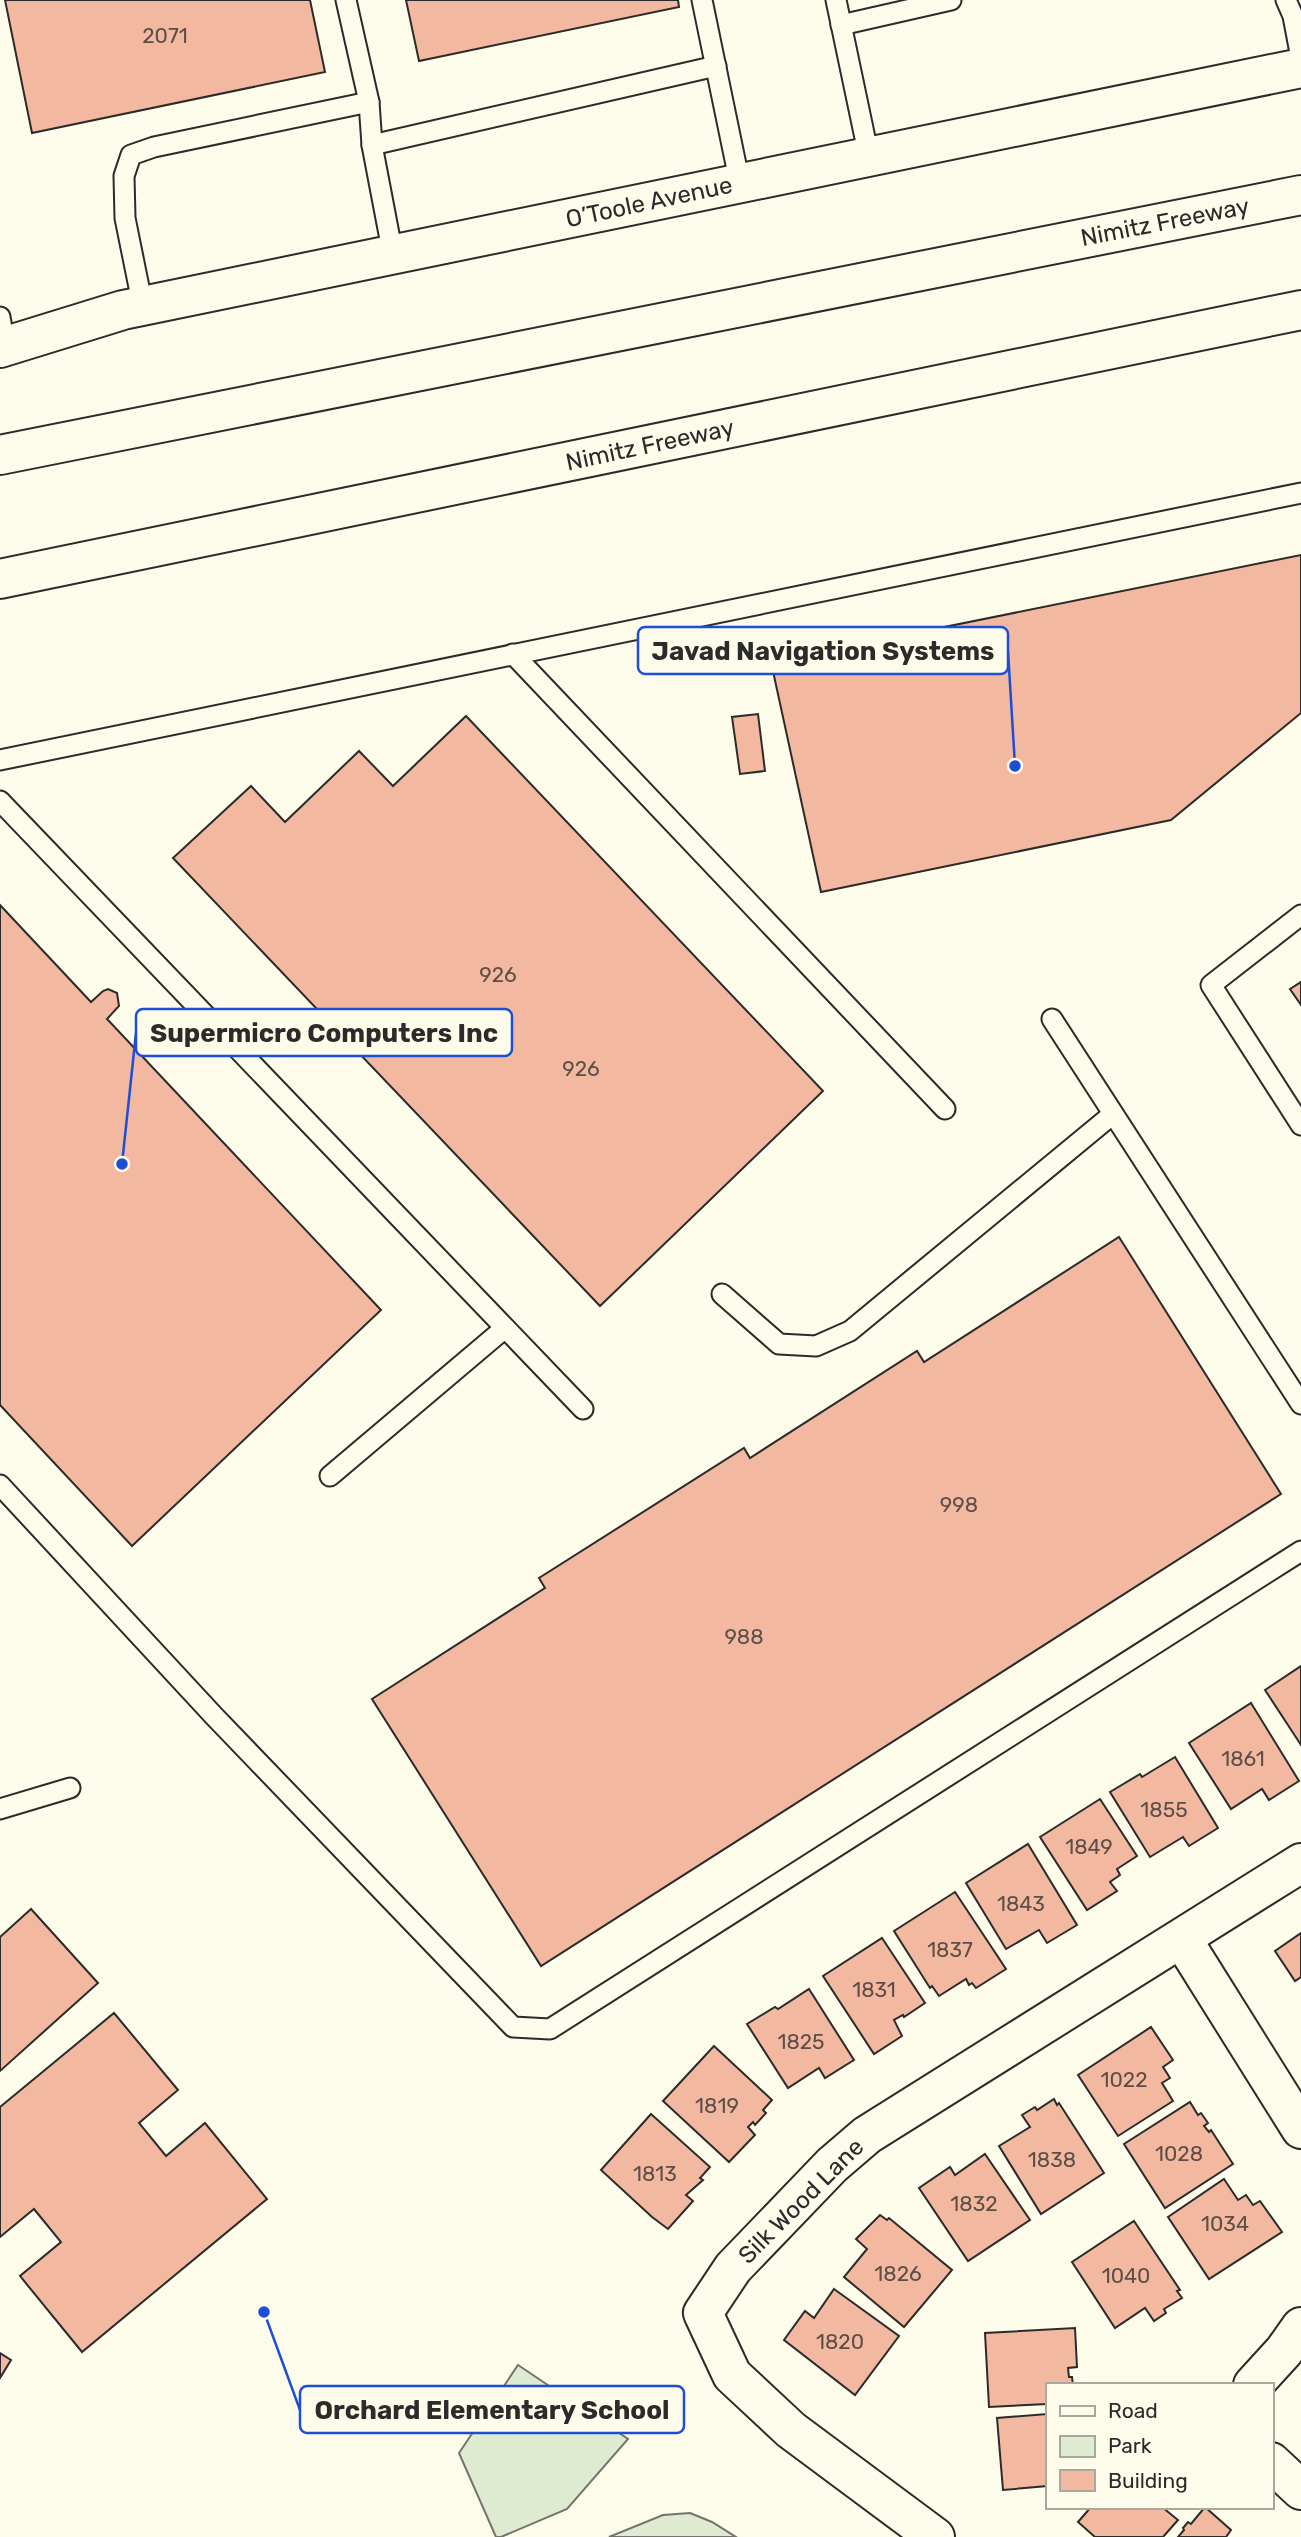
<svg xmlns="http://www.w3.org/2000/svg" width="1301" height="2537" viewBox="0 0 1301 2537" font-family="Rubik,sans-serif">
	<style>
		.green { fill: #deebd1; stroke: #74746e; stroke-width: 2 }
		.building { fill: #f2b8a0; stroke: #2b2b2b; stroke-width: 2 }
		.lines { fill: none; stroke-linecap: round; stroke-linejoin: round }
		.service-casing { stroke: #2b2b2b; stroke-width: 23 }
		.minor-casing { stroke: #2b2b2b; stroke-width: 42 }
		.tertiary-casing { stroke: #2b2b2b; stroke-width: 42 }
		.motorway-casing { stroke: #2b2b2b; stroke-width: 42 }
		.service { stroke: #fdfbea; stroke-width: 19 }
		.minor { stroke: #fdfbea; stroke-width: 38 }
		.tertiary { stroke: #fdfbea; stroke-width: 38 }
		.motorway { stroke: #fdfbea; stroke-width: 38 }
		.labels { text-anchor: middle; stroke-width: 5; stroke-linejoin: round; paint-order: stroke }
		.number-label { font-size: 21px; fill: #5d4e48 }
		.street-label { font-size: 24px; fill: #2b2b2b; stroke: #fdfbea }
		.leader { fill: none; stroke: #1d4ed8; stroke-width: 2.5 }
		.callout-dot { fill: #1d4ed8; stroke: #fdfbea; stroke-width: 2.5 }
		.callout { fill: #fdfbea; stroke: #1d4ed8; stroke-width: 2.5 }
		.callout-label { font-size: 26px; text-anchor: middle; font-weight: bold; fill: #2b2b2b }
	</style>
	<rect width="100%" height="100%" fill="#fdfbea"/>
	<!-- green -->
	<g class="green">
		<path d="M518,2365l110,74 -61,70 -66,28h-5l-37,-84z"/>
		<path d="M690,2513l22,9 24,15h-127l54,-22z"/>
	</g>
	<!-- building -->
	<g class="building">
		<path d="M5,0h305l15,72 -293,61z"/>
		<path d="M406,0h272l1,7 -260,54z"/>
		<path d="M1301,555v158l-130,107 -350,72 -50,-230z"/>
		<path d="M758,714l7,57 -25,3 -8,-57z"/>
		<path d="M466,716l357,375 -223,215 -427,-448 78,-72 34,36 74,-71 34,35z"/>
		<path d="M0,905l91,97 12,-11 5,-2 9,4 2,13 -12,13 274,291 -249,236 -132,-141z"/>
		<path d="M1301,982v23l-11,-16z"/>
		<path d="M1119,1237l162,257 -740,472 -169,-267 173,-111 -6,-10 205,-130 6,10 167,-107 7,11z"/>
		<path d="M1301,1666v79l-36,-55z"/>
		<path d="M1251,1703l48,78 -30,19 -7,-11 -31,20 -42,-66z"/>
		<path d="M1175,1757l43,71 -29,18 -6,-9 -33,20 -40,-65 30,-18 2,3z"/>
		<path d="M1100,1799l37,57 -20,13 3,6 -10,7 7,9 -30,19 -47,-73z"/>
		<path d="M1028,1844l49,81 -30,18 -8,-13 -33,19 -40,-66z"/>
		<path d="M955,1892l51,77 -30,19 -4,-5 -3,2 -3,-6 -27,17 -7,-10 -2,2 -36,-57z"/>
		<path d="M31,1909l67,74 -98,88v-134z"/>
		<path d="M1301,1933v44l-6,4 -20,-30z"/>
		<path d="M882,1938l43,65 -21,14 -1,-2 -9,5 8,16 -28,18 -51,-78z"/>
		<path d="M809,1989l45,71 -29,18 -6,-10 -31,20 -41,-64 28,-17 3,2z"/>
		<path d="M114,2013l64,77 -39,33 27,33 39,-33 62,76 -185,153 -62,-76 41,-34 -27,-33 -34,28v-130z"/>
		<path d="M1151,2027l22,33 -10,7 7,11 -8,5 11,18 -55,35 -40,-61z"/>
		<path d="M714,2046l58,54 -9,10 3,3 -11,12 -2,-3 -5,5 7,8 -26,27 -66,-61z"/>
		<path d="M1054,2099l3,6 2,-2 45,70 -63,41 -42,-68 31,-19 -8,-12 13,-8 2,3z"/>
		<path d="M1190,2102l8,13 3,-2 7,10 -4,3 5,6 2,-2 22,34 -68,44 -41,-64z"/>
		<path d="M651,2114l59,53 -10,11 3,2 -17,15 7,6 -25,28 -16,-12 -51,-47z"/>
		<path d="M985,2154l45,66 -62,41 -49,-73 31,-21 5,8z"/>
		<path d="M1224,2179l14,21 8,-5 7,10 7,-4 22,31 -73,47 -41,-62z"/>
		<path d="M880,2215l7,5 2,-2 63,52 -48,57 -60,-50 23,-28 -11,-10z"/>
		<path d="M1134,2221l46,69 -3,1 5,7 -18,11 2,4 -12,8 -9,-13 -30,20 -43,-66z"/>
		<path d="M834,2289l65,47 -44,59 -71,-55 21,-29 9,7z"/>
		<path d="M1075,2328l2,39 -9,1 1,9h3l1,8h-26v19l-58,3 -4,-74z"/>
		<path d="M0,2353l11,7 -11,18z"/>
		<path d="M1047,2414v72l-44,4 -6,-72z"/>
		<path d="M1091,2507h71l16,13 -15,17h-68l-17,-15z"/>
		<path d="M1205,2507l26,23 -5,7h-48l6,-7 -1,-2 5,-6 3,2z"/>
	</g>
	<g class="lines">
		<!-- service casing -->
		<g class="service-casing">
			<g id="service">
				<path d="M346,0l23,102 3,43 21,110"/>
				<path d="M702,0l38,184"/>
				<path d="M836,0l33,157"/>
				<path d="M1286,0l7,16 8,42"/>
				<path d="M841,25l110,-25"/>
				<path d="M372,145l344,-79"/>
				<path d="M143,307l-18,-89 -1,-42 7,-21 23,-8 215,-45"/>
				<path d="M0,317l5,29"/>
				<path d="M513,654l432,455"/>
				<path d="M0,760l1301,-267"/>
				<path d="M0,801l583,608"/>
				<path d="M1301,915l-90,70 90,140"/>
				<path d="M1052,1019l249,385"/>
				<path d="M722,1294l57,50 37,2 34,-15 263,-217"/>
				<path d="M330,1476l175,-148"/>
				<path d="M0,1485l214,231 299,311 37,2 751,-478"/>
				<path d="M0,1809l70,-21"/>
			</g>
		</g>
		<!-- minor casing -->
		<g class="minor-casing">
			<g id="minor">
				<path d="M1182,1939l119,190"/>
				<path d="M1253,2385l31,-34 17,-24"/>
				<path d="M1271,2462l30,28"/>
				<path d="M935,2537l-144,-107 -59,-55 -29,-62 30,-45 99,-103 35,-30 434,-272"/>
			</g>
		</g>
		<!-- tertiary casing -->
		<g class="tertiary-casing">
			<path id="tertiary" d="M0,348l123,-38 1178,-242"/>
		</g>
		<!-- motorway casing -->
		<g class="motorway-casing">
			<g id="motorway">
				<path d="M0,455l1301,-260"/>
				<path d="M0,579l1301,-269"/>
			</g>
		</g>
		<!-- service -->
		<use href="#service" class="service"/>
		<!-- minor -->
		<use href="#minor" class="minor"/>
		<!-- tertiary -->
		<use href="#tertiary" class="tertiary"/>
		<!-- motorway -->
		<use href="#motorway" class="motorway"/>
	</g>
	<g class="labels">
		<!-- number labels -->
		<g class="number-label">
			<text x="165" y="43">2071</text>
			<text x="498" y="982">926</text>
			<text x="581" y="1076">926</text>
			<text x="959" y="1512">998</text>
			<text x="744" y="1644">988</text>
			<text x="1243" y="1766">1861</text>
			<text x="1164" y="1817">1855</text>
			<text x="1089" y="1854">1849</text>
			<text x="1021" y="1911">1843</text>
			<text x="950" y="1957">1837</text>
			<text x="874" y="1997">1831</text>
			<text x="801" y="2049">1825</text>
			<text x="1124" y="2087">1022</text>
			<text x="717" y="2113">1819</text>
			<text x="1179" y="2161">1028</text>
			<text x="1052" y="2167">1838</text>
			<text x="655" y="2181">1813</text>
			<text x="974" y="2211">1832</text>
			<text x="1225" y="2231">1034</text>
			<text x="898" y="2281">1826</text>
			<text x="1126" y="2283">1040</text>
			<text x="840" y="2349">1820</text>
		</g>
		<!-- street labels -->
		<g class="street-label">
			<text transform="translate(649 202) rotate(-12)" y="8">O’Toole Avenue</text>
			<text transform="translate(1165 222) rotate(-11)" y="8">Nimitz Freeway</text>
			<text transform="translate(650 445) rotate(-12)" y="8">Nimitz Freeway</text>
			<text transform="translate(801 2201) rotate(-45)" y="8">Silk Wood Lane</text>
		</g>
	</g>
	<!-- callouts -->
	<path class="leader" d="M1015 766L1008 651M122 1164L136 1033M264 2312L300 2410"/>
	<g class="callout-dot">
		<circle cx="1015" cy="766" r="7"/>
		<circle cx="122" cy="1164" r="7"/>
		<circle cx="264" cy="2312" r="7"/>
	</g>
	<g class="callout">
		<rect x="638" y="627" width="370" height="47" rx="7"/>
		<rect x="136" y="1009" width="376" height="47" rx="7"/>
		<rect x="300" y="2386" width="384" height="47" rx="7"/>
	</g>
	<g class="callout-label">
		<text x="823" y="660">Javad Navigation Systems</text>
		<text x="324" y="1042">Supermicro Computers Inc</text>
		<text x="492" y="2419">Orchard Elementary School</text>
	</g>
	<!-- legend -->
	<rect x="1046" y="2383" width="228" height="126" fill="#fdfbea" stroke="#a9a89e" stroke-width="2"/>
	<rect x="1060" y="2406" width="35" height="10" fill="#fdfbea" stroke="#a9a89e" stroke-width="2"/>
	<text x="1108" y="2418" font-size="21" fill="#2b2b2b">Road</text>
	<rect x="1060" y="2436" width="35" height="21" fill="#deebd1" stroke="#a9a89e" stroke-width="2"/>
	<text x="1108" y="2453" font-size="21" fill="#2b2b2b">Park</text>
	<rect x="1060" y="2470" width="35" height="21" fill="#f2b8a0" stroke="#a9a89e" stroke-width="2"/>
	<text x="1108" y="2488" font-size="21" fill="#2b2b2b">Building</text>
</svg>
